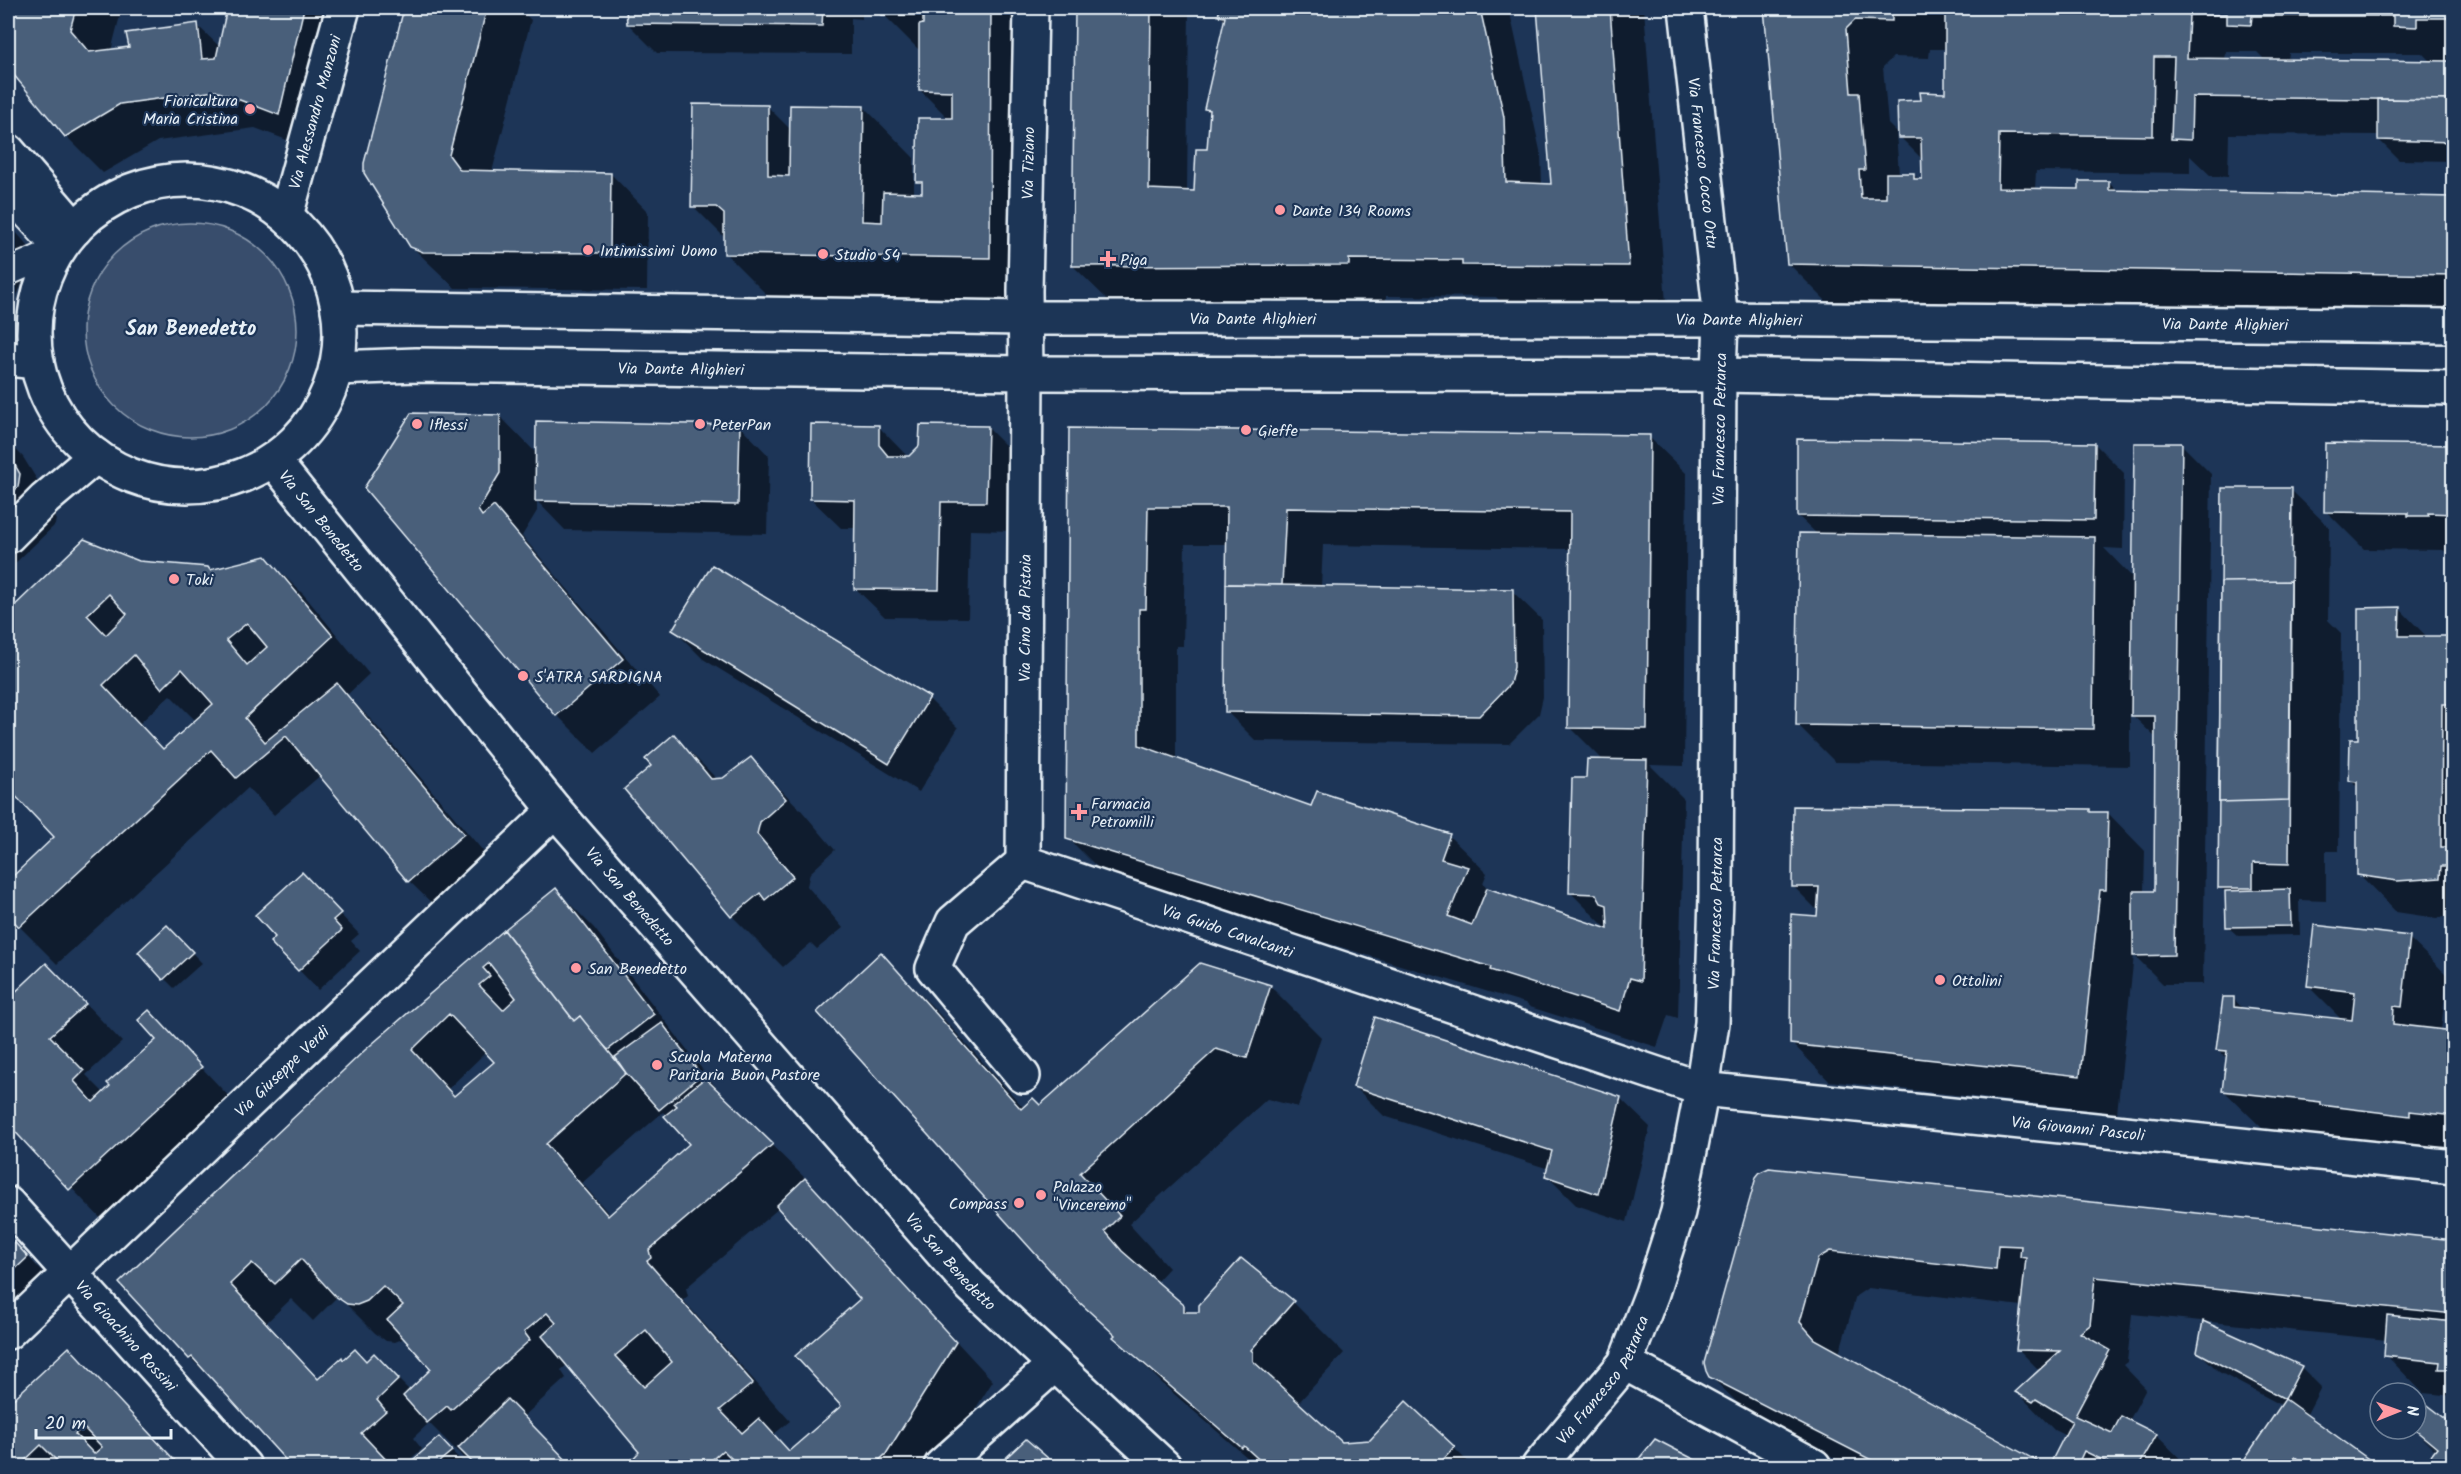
<svg xmlns="http://www.w3.org/2000/svg" width="2461" height="1474" viewBox="0 0 2461 1474" font-family="Kalam,sans-serif">
	<style>
		.green { fill: #374d6c; stroke: #909fb2; stroke-width: 1.5 }
		.shadow { fill: #0007; fill-rule: evenodd }
		.building { fill: #495e7a; stroke: #e8f1f8; stroke-width: 1.5; fill-rule: evenodd }
		.lines { fill: none; stroke-linecap: round; stroke-linejoin: round }
		.service-casing { stroke: #e8f1f8; stroke-width: 30 }
		.minor-casing { stroke: #e8f1f8; stroke-width: 38 }
		.tertiary-casing { stroke: #e8f1f8; stroke-width: 38 }
		.secondary-casing { stroke: #e8f1f8; stroke-width: 38 }
		.service { stroke: #1d3557; stroke-width: 26 }
		.minor { stroke: #1d3557; stroke-width: 33 }
		.tertiary { stroke: #1d3557; stroke-width: 33 }
		.secondary { stroke: #1d3557; stroke-width: 33 }
		.poi-dot { fill: #ff9aa2; stroke: #1d3557; stroke-width: 2 }
		.labels { text-anchor: middle; stroke-width: 4.5; stroke-linejoin: round; paint-order: stroke }
		.poi-label { font-size: 16px; fill: #e8f1f8; stroke: #1d3557; text-anchor: start }
		.street-label { font-size: 16px; fill: #e8f1f8; stroke: #1d3557 }
		.quarter-label { font-size: 20px; font-weight: bold; fill: #e8f1f8; stroke: #1d3557 }
	</style>
	<rect width="100%" height="100%" fill="#1d3557"/>
	<filter id="ink" filterUnits="userSpaceOnUse"><feTurbulence type="fractalNoise" baseFrequency=".0167" numOctaves="2"/><feDisplacementMap in="SourceGraphic" scale="12" xChannelSelector="R" yChannelSelector="G"/><feConvolveMatrix kernelMatrix="1 2 1 2 8 2 1 2 1" color-interpolation-filters="sRGB"/></filter>
	<g filter="url(#ink)">
		<!-- green -->
		<circle class="green" cx="190" cy="330" r="107"/>
		<!-- shadow -->
		<g class="shadow">
			<path d="M8,8h114l-11,43 20,-3 66,-23 23,22 9,-39h121l-34,143 -61,-23 -97,13 -55,32 -37,-37 -58,-71z"/>
			<path d="M406,8h113l12,12 -39,152 119,2 37,38 -1,78 -192,-2 -44,-42 -45,-83z"/>
			<path d="M627,8h235v11l-11,-1v36l-194,-1 -29,-29z"/>
			<path d="M883,8h159l-2,300 -264,-4 -50,-50v-15l-33,-33 74,-100 24,24 73,-23 50,51v36h9v-8l-5,-5 32,-61 -30,-30v-39l-37,-37z"/>
			<path d="M1076,8h113l-2,184 9,1 12,-42 3,-37 -5,-5 20,-87 -6,-6 1,-8h288l32,147 1,30h11l-15,-177h106l22,295 -165,-1 -5,-5 -110,-1v6l-275,1 -38,-37z"/>
			<path d="M1765,8h689v153l-55,-1 -20,-20v-5l-150,-1 -1,43 -17,-1 -21,-20v17l-154,-2 -1,19 45,1 29,-8 9,9 336,7v112l-628,-10 -38,-38zM1930,49h17v46l-24,7 -23,35 23,23v21h-3l-7,-7h-14l-3,-42 -8,-8 -5,-57 10,-10 36,1zM2226,52h31l8,8h-40zM2289,53h133l9,9 -143,-2z"/>
			<path d="M8,223l28,32 -20,42 -8,-1z"/>
			<path d="M500,416l37,38 203,-28 29,30 -2,78 -202,-4 -28,-29v10l-15,25 138,161 -65,56 -38,-38 -191,-227z"/>
			<path d="M878,426l30,31 79,-30 30,30 -3,74 -44,-1 -2,88 -83,-1 -30,-29 1,-60h-15l-30,-29z"/>
			<path d="M1070,429l579,8 38,37 -3,292 -34,-1 34,34 -6,219 -10,-3 -11,32 -127,-40 -5,-4 -419,-127 -38,-38zM1185,544h43l-2,167 30,30 253,3 30,-30 4,-17 -1,-77 -30,-29 -191,-4 2,-42 248,4 -1,178 34,34 -16,18 -17,114 37,37 -118,-39 -7,-8 4,-10 -38,-37 -137,-28 -136,-48v-114h7z"/>
			<path d="M8,441l15,16 34,55 -2,13 -47,45z"/>
			<path d="M2095,444l29,29 -1,76 -19,-1 30,31 47,-135 30,30 -8,510h-40l-29,-29 -17,158 -288,-32 -37,-38 27,-131 -26,-26 296,-76 3,3h16l37,38 -1,41h11l1,-154 -26,-25v53l-295,-4 -38,-38 20,-190 -19,-18z"/>
			<path d="M2454,446v107h-7l-4,-3 -79,-1 -38,-38z"/>
			<path d="M2291,490l38,37 -1,93 13,13 -2,218h-13v50l-27,-1 1,35 -62,1 -10,-9 -1,-33 -7,-7z"/>
			<path d="M85,541l53,22 72,8 56,-13 38,37 65,79 -22,21 27,28 127,149 -54,46 -38,-37 -88,-106 -47,40 -26,-27 -191,176 -40,-40 -9,9v-61l5,6 43,-41 -47,-49 -1,1v-175zM170,695l26,26 -32,29 -24,-27z"/>
			<path d="M2400,609l28,29h26v278l-18,2 -40,-6 -37,-38 -1,-86 -8,-8 9,-39z"/>
			<path d="M674,630l255,69 29,29 -39,64 -216,-133z"/>
			<path d="M674,736l44,44h6l27,-21 50,51 34,40 -25,23 -3,13 36,42 -26,21 -6,-6 -28,24 -51,-51 -106,-127 27,-23z"/>
			<path d="M556,890l38,38 131,171 84,83 184,199 -54,85h-307l-2,-2 12,-12 -75,-87 -6,5 5,8 -43,39 48,49h-93l-9,-9 -3,3 -37,-37 -16,15 9,11 -20,17h-109l-64,-71 -39,-37 -69,-75zM486,1052l10,10 -40,35 -8,-8zM663,1112l29,32 -81,72 -29,-33zM779,1208l83,91 -19,107 -53,46 -17,-17 17,-14 -107,-121 5,-4 -2,-8zM338,1296l37,37 11,8 9,1 10,-4 28,31 -23,22 -36,-36 -8,7 -22,-1 -25,19 -53,-57 25,-24 22,22z"/>
			<path d="M321,894l38,40 -8,7 9,10 -42,39 -19,-20z"/>
			<path d="M167,927l35,36 -28,25 -10,-10z"/>
			<path d="M2409,938l38,37 -6,56 13,2v116l-6,-1 -1,5 -87,-11 -4,-3 -94,-11 -38,-37 4,-32 -10,-9 16,-51 10,11 99,11 -35,-35z"/>
			<path d="M881,955l50,50 93,103 16,-1 160,-143 71,23 50,50 -23,70 -31,-8 -138,125 40,44 -13,14 35,32h10l40,-54 52,42 51,51 -44,48 3,7 39,35 112,5 18,18h-215l-91,-79 -88,-88z"/>
			<path d="M8,991l5,5 71,6 38,40 -36,33 19,19 53,-54 -9,-28 89,94 -130,120 -100,-104z"/>
			<path d="M1354,1086l266,12 30,29 -23,95 -51,-17 -29,-29 2,-7 -165,-53z"/>
			<path d="M1758,1178l696,63v155l-31,-3 -37,-38 1,-15 -255,-26 -5,48 -4,3 23,24 -17,32 27,14 32,31h-137l15,-30 -12,-6 -37,-38 23,-21 -22,-22 4,-43 -154,-18 -12,8 -17,58 204,112h-193l-101,-52 -39,-38z"/>
			<path d="M8,1235l56,60 -56,52z"/>
			<path d="M69,1349l38,38 74,79h-173v-60z"/>
			<path d="M2199,1352l102,15 20,20 -15,29 70,50h-134l41,-60 -64,-34z"/>
			<path d="M2454,1420v46h-29l11,-15 -22,-22 37,-5z"/>
			<path d="M439,1439l28,27h-58z"/>
			<path d="M1026,1441l29,25h-56z"/>
			<path d="M1655,1441l49,25h-69z"/>
		</g>
		<!-- building -->
		<g class="building">
			<path d="M8,8h68l-6,22 19,22 40,-5 -3,-14 72,-10 4,36 14,-1 11,-50h77l-25,107 -63,-24 -96,13 -55,33 -57,-69z"/>
			<path d="M404,8h83l-38,147 11,15 151,3 -1,80 -187,-1 -13,-5 -46,-74v-10z"/>
			<path d="M626,8h197l-1,18 -195,-2z"/>
			<path d="M882,8h109l-1,250 -266,-4v-40l-8,-7h-25l2,-103 75,1v70l21,1 1,-71 74,1 -2,115 20,1 1,-30 39,1v-11h-6l2,-64h34v-27l-33,-1v-65l4,-1v-9h-42z"/>
			<path d="M1075,8h76l-2,181 45,2 2,-42h11l3,-39 -6,-1 21,-92 -7,-1 2,-8h260l24,109 2,65 45,2 -14,-176h73l19,258 -167,-1v-5l-113,-1v6l-277,1z"/>
			<path d="M1764,8h690v92l-262,-3 -1,43 -20,-1 3,-82h-20l-1,79 -154,-2 -1,54 81,1v-8h30v9l345,7v78l-667,-11zM1892,12l53,1v80l-25,-1 1,8 -24,1 1,37h23l1,41h-8v-6h-28v25h-25l-2,-28h6l-6,-77h-8l-5,-64 9,-9 37,1zM2227,14v10l24,1 1,-9h141v10l24,1v-9h33v43l-263,-3 2,-43z"/>
			<path d="M2378,99l76,1v42l-76,-2z"/>
			<path d="M411,413l89,2v58l-22,37 4,6 12,-10 129,153 -67,57 -192,-228z"/>
			<path d="M536,421l204,4 -2,80 -203,-4z"/>
			<path d="M811,424l68,1v20l9,11h21l10,-10 1,-21 68,1 -2,76h-45l-2,88 -85,-1 1,-89 -45,-1z"/>
			<path d="M1069,428l581,7 -3,294 -79,-1 2,-216 -284,-4 -4,77 -56,-1 1,-77h-79l-2,102h-7v136l172,61 6,-15 133,43 -9,25 27,8 -20,49 24,9 15,-37 121,41 -1,-24 -6,-2 -5,-9 -27,-1 3,-115h14l1,-19 60,1 -6,221 -11,-3 -10,33 -130,-41 1,-3 -425,-128z"/>
			<path d="M1797,439l298,4 -1,77 -297,-4z"/>
			<path d="M2134,443h48l-8,512 -41,1v-65h21l1,-175h-24z"/>
			<path d="M2325,443l129,2v69l-26,-1 1,3h-21v-3l-84,-1z"/>
			<path d="M8,453l12,21 -2,13 -10,10z"/>
			<path d="M2222,488h70l-3,376 -36,-1v25h-35z"/>
			<path d="M1799,533l296,4 -2,192 -297,-4z"/>
			<path d="M84,539l55,22 69,6 2,3 56,-14 67,80 -88,82 20,24 72,-59 127,151 -56,48 -122,-146 -50,42 -25,-28 -192,177 -11,-12v-43l4,5 42,-40 -46,-49v-176zM109,594l18,20 -21,21 -19,-20zM247,623l20,24 -20,18 -21,-25zM134,655l28,34 20,-20 31,35 -50,45 -60,-64z"/>
			<path d="M712,565l218,132 -41,67 -217,-134z"/>
			<path d="M2291,581l-2,219 -70,2 2,-220z"/>
			<path d="M1226,584l287,5 1,78 -4,17 -31,32 -254,-4z"/>
			<path d="M2400,607l-1,29h55v68h-12l-1,143h13v19h-13l-1,12 -43,3 -40,-6v-93l-8,-1 1,-42h8v-131z"/>
			<path d="M674,734l37,45 12,-1 28,-21 35,42 -26,23 -3,12 36,43 -28,23 -5,-7 -29,24 -107,-128 27,-23 -6,-7z"/>
			<path d="M1793,806l297,3v3h18l-2,78h-6l-20,186 -290,-32 1,-130 26,2 2,-29h-27z"/>
			<path d="M302,872l39,41 -8,7 9,10 -44,41 -28,-29 5,-5 -20,-22z"/>
			<path d="M556,888l98,126 -46,36 -19,-21 -9,-13 -6,5 -70,-91z"/>
			<path d="M2290,889l1,37 -65,1 -1,-36z"/>
			<path d="M167,925l26,27 -30,28 -25,-28z"/>
			<path d="M2314,925l96,11 -8,71 -8,-1 -1,18 61,7v85l-44,-5v5l-89,-11v-3l-99,-11 5,-40 -11,-1 7,-53h11v10l118,13 3,-28 -48,-6z"/>
			<path d="M504,930l70,91 6,-5 46,57 -80,71 62,72 81,-72 -25,-28 13,-10 -3,-3 31,-25 68,66 -124,106 2,8 -4,3 106,122 -33,27 22,23 17,-15 30,33 52,-45 -46,-50 65,-57 -84,-93 29,-28 151,164 -70,112 -13,12h-134l-16,-16 -18,16h-75l-2,-2 11,-12 -97,-116 14,-13 -9,-10 -23,19 6,8 -79,70 -4,-4 -20,17 -24,-27 28,-27 -44,-49 16,-15 -20,-19 -16,15 -10,4 -10,-1 -12,-8 -34,-37 -26,25 -23,-21 -22,21 88,95 24,-22 1,3 12,-11 11,12 8,-8 25,26 -22,21 9,11 -25,22 31,33h-101l-99,-109 -3,2 -70,-76 246,-233zM489,963l27,35 -13,12 -24,-25 11,-9 -7,-8zM449,1014l45,48 -40,34 -42,-46zM646,1330l26,32 -28,25 -29,-31z"/>
			<path d="M881,952l140,157 12,-11 7,7 160,-142 71,22 -24,73 -31,-9 -136,124 40,43 -15,15 17,20 62,54v7h15v-7l42,-47 53,43 -43,49 2,2v9l89,81 28,-2 36,-39 49,46 -18,19h-171l-22,-20 -2,2 -129,-111 2,-2 -38,-35 -260,-288z"/>
			<path d="M46,963l40,41 -36,32 34,35 -10,10 19,21 17,-16 -3,-3 49,-43 -18,-20 11,-10 53,57 -133,123 -61,-66v-133l3,5z"/>
			<path d="M1375,1017l246,80 -23,97 -53,-18 7,-25 -199,-64z"/>
			<path d="M662,1023l39,52 -42,35 -33,-37 -11,-16z"/>
			<path d="M1769,1168l685,72v74l-359,-37 -5,48 -10,8 30,17 -35,66 37,17 9,-17 36,18 -18,32h-29l1,-2 -27,-13 -7,15h-28l23,-45 -36,-22 -3,3 -18,-10 45,-41 -44,-1 10,-92 -6,-1 1,-11 -23,-1 -2,25 -166,-19 -12,7 -18,64 15,17 231,127h-163l-174,-89 -3,-6 -2,-8 52,-186 4,-5z"/>
			<path d="M8,1235l20,22 -20,19z"/>
			<path d="M2387,1315l67,7v64h-3l1,-17h-13l1,-7 -56,-6z"/>
			<path d="M2203,1321l99,45 -17,33 -88,-47z"/>
			<path d="M69,1347l111,119h-118l-21,-21 -22,21h-11v-62zM83,1427l19,20 -8,7 -19,-20z"/>
			<path d="M2416,1396l34,26 4,-4v48h-31l14,-18 -23,-19z"/>
			<path d="M507,1399l65,67h-96l-18,-18z"/>
			<path d="M2285,1399l93,67h-69l-14,-9 -7,9h-48z"/>
			<path d="M439,1437l13,14 -18,15h-28z"/>
			<path d="M1026,1439l31,27h-60z"/>
			<path d="M1655,1439l52,27h-74z"/>
		</g>
		<g class="lines">
			<!-- service casing -->
			<g class="service-casing">
				<path id="service" d="M8,195l50,55 -50,22"/>
			</g>
			<!-- minor casing -->
			<g class="minor-casing">
				<g id="minor">
					<path id="s1" d="M1686,8l35,311 -2,56"/>
					<path id="s2" d="M286,216l57,-208"/>
					<path d="M8,536l37,-37 51,-43"/>
					<path id="s3" d="M1023,862l679,227 752,78"/>
					<path id="s4" d="M1023,862l3,-489 -1,-82 6,-283"/>
					<path d="M1023,862l-70,60 -20,46 90,108"/>
					<path id="s5" d="M8,1204l236,262"/>
					<path id="s6" d="M8,1332l547,-522"/>
					<path d="M1625,1363l189,103"/>
					<path d="M941,1466l113,-101"/>
				</g>
			</g>
			<!-- tertiary casing -->
			<g class="tertiary-casing">
				<g id="tertiary">
					<path id="s7" d="M338,308l686,10 697,1 733,7"/>
					<path id="s8" d="M336,368l80,-3 610,8 693,2 735,13"/>
					<path id="s9" d="M1539,1466l86,-103 27,-70 26,-81 24,-123 10,-66 4,-127 3,-521"/>
				</g>
			</g>
			<!-- secondary casing -->
			<g class="secondary-casing">
				<g id="secondary">
					<path d="M8,151l67,78"/>
					<circle cx="187" cy="333" r="153"/>
					<path d="M8,359l29,3"/>
					<path id="s10" d="M273,460l282,350 416,476 193,180"/>
				</g>
			</g>
			<!-- service -->
			<use href="#service" class="service"/>
			<!-- minor -->
			<use href="#minor" class="minor"/>
			<!-- tertiary -->
			<use href="#tertiary" class="tertiary"/>
			<!-- secondary -->
			<use href="#secondary" class="secondary"/>
		</g>
	</g>
	<!-- markers -->
	<g class="poi-dot">
		<circle cx="250" cy="109" r="6"/>
		<circle cx="1280" cy="210" r="6"/>
		<circle cx="588" cy="250" r="6"/>
		<circle cx="823" cy="254" r="6"/>
		<path d="M1105 250h6v6h6v6h-6v6h-6v-6h-6v-6h6z"/>
		<circle cx="417" cy="424" r="6"/>
		<circle cx="700" cy="424" r="6"/>
		<circle cx="1246" cy="430" r="6"/>
		<circle cx="174" cy="579" r="6"/>
		<circle cx="523" cy="676" r="6"/>
		<path d="M1076 803h6v6h6v6h-6v6h-6v-6h-6v-6h6z"/>
		<circle cx="576" cy="968" r="6"/>
		<circle cx="1940" cy="980" r="6"/>
		<circle cx="657" cy="1065" r="6"/>
		<circle cx="1041" cy="1195" r="6"/>
		<circle cx="1019" cy="1203" r="6"/>
	</g>
	<g class="labels">
		<!-- poi labels -->
		<g class="poi-label">
			<text x="238" y="106" text-anchor="end">Fioricultura<tspan x="238" dy="18">Maria Cristina</tspan></text>
			<text x="1292" y="216">Dante 134 Rooms</text>
			<text x="600" y="256">Intimissimi Uomo</text>
			<text x="835" y="260">Studio 54</text>
			<text x="1120" y="265">Piga</text>
			<text x="429" y="430">Iflessi</text>
			<text x="712" y="430">PeterPan</text>
			<text x="1258" y="436">Gieffe</text>
			<text x="186" y="585">Toki</text>
			<text x="535" y="682">S'ATRA SARDIGNA</text>
			<text x="1091" y="809">Farmacia<tspan x="1091" dy="18">Petromilli</tspan></text>
			<text x="588" y="974">San Benedetto</text>
			<text x="1952" y="986">Ottolini</text>
			<text x="669" y="1062">Scuola Materna<tspan x="669" dy="18">Paritaria Buon Pastore</tspan></text>
			<text x="1053" y="1192">Palazzo<tspan x="1053" dy="18">"Vinceremo"</tspan></text>
			<text x="1007" y="1209" text-anchor="end">Compass</text>
		</g>
		<!-- street labels -->
		<g class="street-label">
			<text dy="6" stroke="none"><textPath href="#s2" startOffset="108">Via Alessandro Manzoni</textPath></text>
			<text dy="6" stroke="none"><textPath href="#s4" startOffset="699">Via Tiziano</textPath></text>
			<text dy="6" stroke="none"><textPath href="#s1" startOffset="156">Via Francesco Cocco Ortu</textPath></text>
			<text dy="6" stroke="none"><textPath href="#s7" startOffset="915">Via Dante Alighieri</textPath></text>
			<text dy="6" stroke="none"><textPath href="#s7" startOffset="1401">Via Dante Alighieri</textPath></text>
			<text dy="6" stroke="none"><textPath href="#s7" startOffset="1887">Via Dante Alighieri</textPath></text>
			<text dy="6" stroke="none"><textPath href="#s8" startOffset="345">Via Dante Alighieri</textPath></text>
			<text transform="translate(1719 429) rotate(-89)" y="6">Via Francesco Petrarca</text>
			<text dy="6" stroke="none"><textPath href="#s10" startOffset="78">Via San Benedetto</textPath></text>
			<text dy="6" stroke="none"><textPath href="#s4" startOffset="244">Via Cino da Pistoia</textPath></text>
			<text dy="6" stroke="none"><textPath href="#s10" startOffset="564">Via San Benedetto</textPath></text>
			<text dy="6" stroke="none"><textPath href="#s9" startOffset="596">Via Francesco Petrarca</textPath></text>
			<text dy="6" stroke="none"><textPath href="#s3" startOffset="216">Via Guido Cavalcanti</textPath></text>
			<text dy="6" stroke="none"><textPath href="#s6" startOffset="378">Via Giuseppe Verdi</textPath></text>
			<text dy="6" stroke="none"><textPath href="#s3" startOffset="1094">Via Giovanni Pascoli</textPath></text>
			<text dy="6" stroke="none"><textPath href="#s10" startOffset="1050">Via San Benedetto</textPath></text>
			<text dy="6" stroke="none"><textPath href="#s5" startOffset="177">Via Gioachino Rossini</textPath></text>
			<text dy="6" stroke="none"><textPath href="#s9" startOffset="108">Via Francesco Petrarca</textPath></text>
		</g>
		<!-- quarter labels -->
		<g class="quarter-label">
			<text x="191" y="335">San Benedetto</text>
		</g>
	</g>
	<!-- margin -->
	<rect width="2461" height="1474" fill="none" stroke="#1d3557" stroke-width="30"/>
	<rect x="15" y="15" width="2431" height="1444" fill="none" stroke="#e8f1f8" stroke-width="2" filter="url(#ink)"/>
	<!-- north arrow -->
	<g transform="translate(2398 1411) rotate(89)"><circle r="28" fill="#1d3557" stroke="#6e8097" stroke-width="1.5"/>
	<path d="M0-4.5L10 22L0 15L-10 22Z" fill="#ff9aa2"/>
	<text y="-9" font-size="16" font-weight="bold" text-anchor="middle" fill="#e8f1f8">N</text>
	</g>
	<!-- scale -->
	<path d="M36 1429v9h135v-9" fill="none" stroke="#e8f1f8" stroke-width="3"/>
	<text x="45" y="1429" font-size="18" fill="#e8f1f8" stroke="#1d3557" stroke-width="4.5" paint-order="stroke">20 m</text>
</svg>
